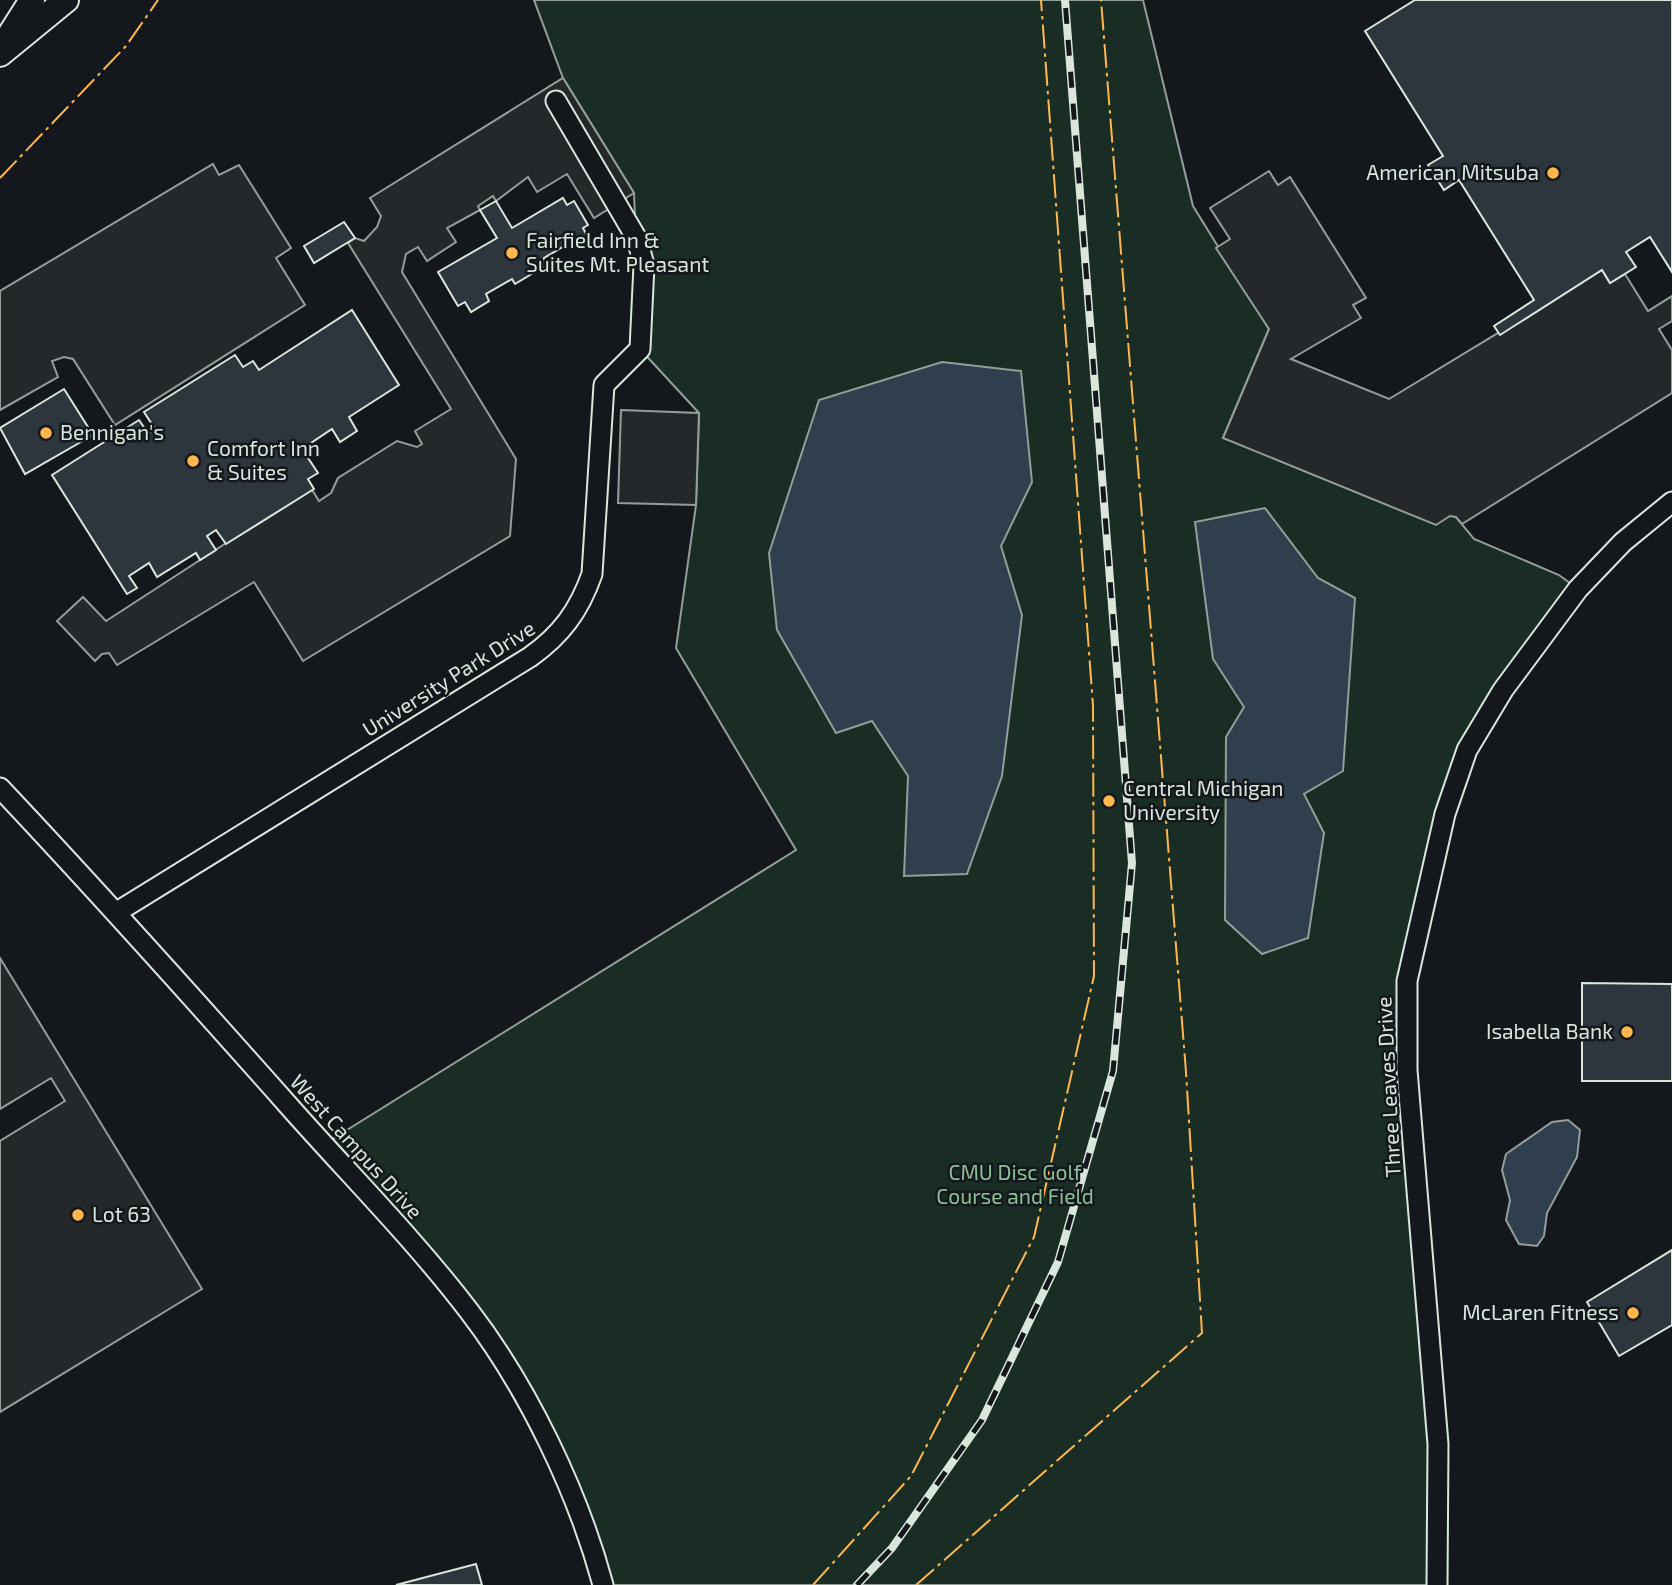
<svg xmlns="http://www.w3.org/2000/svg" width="1672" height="1585" viewBox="0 0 1672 1585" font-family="'Exo 2',sans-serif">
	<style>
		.green { fill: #1a2d24; stroke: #939e99; stroke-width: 2 }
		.parking { fill: #24282b; stroke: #939e99; stroke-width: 2 }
		.water { fill: #2f3f4d; stroke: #939e99; stroke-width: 2 }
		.building { fill: #2c363c; stroke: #d8e6dc; stroke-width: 2 }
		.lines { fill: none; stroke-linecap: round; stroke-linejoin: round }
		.minor-casing { stroke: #d8e6dc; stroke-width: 23 }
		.major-casing { stroke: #d8e6dc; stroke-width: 28 }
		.minor { stroke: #14181c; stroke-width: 19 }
		.major { stroke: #14181c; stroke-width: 24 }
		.rail-casing { stroke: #d8e6dc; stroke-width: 8 }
		.rail { stroke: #14181c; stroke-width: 5; stroke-dasharray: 16; stroke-linecap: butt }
		.power { stroke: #ffb74d; stroke-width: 2; stroke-dasharray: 24 5 3.5 5; stroke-linecap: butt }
		.poi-dot { fill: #ffb74d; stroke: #14181c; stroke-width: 2.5 }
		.labels { text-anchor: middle; stroke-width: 5; stroke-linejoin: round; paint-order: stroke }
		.poi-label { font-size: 21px; fill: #d8e6dc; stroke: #14181c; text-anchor: start }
		.street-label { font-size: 21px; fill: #d8e6dc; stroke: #14181c }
		.park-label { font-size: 21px; fill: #8ac095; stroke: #14181c }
	</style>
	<rect width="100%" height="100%" fill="#14181c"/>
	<!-- green -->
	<path class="green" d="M534,0h609l50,206 76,123 -46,109 233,79 18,22 85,36 19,14 -111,161 -60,231 30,604h-841l-36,-117 -81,-141 -156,-182 473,-295 -120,-202 20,-143 3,-92 -59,-64 -6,-156 -71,-115z"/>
	<!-- parking -->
	<g class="parking">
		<path d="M563,78l71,115 -40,25 -27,-44 -30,18 -9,-15 -32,24 -3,-5 -15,10 2,4 -33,18 9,14 -29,19 -9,-14 -12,7 -4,18 114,187 -6,77 -207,125 -49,-79 -137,83 -8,-12 -7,1 -7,7 -38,-40 26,-24 23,24 205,-133 8,13 12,-8 7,-15 59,-37 20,6 5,-3 -7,-13 36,-22 -103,-166 7,-5 9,3 13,-14 4,-11 -11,-18z"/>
		<path d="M213,164l6,11 20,-10 52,83 -15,10 29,47 -190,120 -42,-66 -9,-2 -12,4 6,16 -58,33v-119z"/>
		<path d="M1269,171l9,14 12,-8 76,121 -13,7 8,13 -70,41 98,40 213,-129 8,13 15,-9 23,37 24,-15v25l-13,8 13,21v43l-210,131 -6,-7 -6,-1 -14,9 -213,-87 46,-109 -53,-81 14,-9 -20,-31z"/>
		<path d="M621,410l78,3 -3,92 -78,-2z"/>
		<path d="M0,958l202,331 -202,123v-271l65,-40 -14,-23 -51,31z"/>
	</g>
	<!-- water -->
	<g class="water">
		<path d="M942,362l79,9 11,111 -31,64 21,69 -20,161 -35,98 -63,2 4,-100 -36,-55 -36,12 -59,-103 -8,-77 50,-153z"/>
		<path d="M1265,508l53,70 37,20 -12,173 -39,23 20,39 -16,105 -46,16 -37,-34 1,-183 18,-30 -31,-48 -18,-137z"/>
		<path d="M1568,1120l12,10 -3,27 -30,56 -3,23 -7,10 -18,-2 -13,-24 4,-20 -8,-30 4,-16 46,-32z"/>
	</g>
	<!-- building -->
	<g class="building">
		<path d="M1415,0h257v272l-22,-35 -24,15 10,15 -26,16 -8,-13 -102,65 -6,-9 40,-26 -75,-120 -15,10 -16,-25 15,-9 -78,-125z"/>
		<path d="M563,198l4,7 7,-4 14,24 -5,3 6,11 -14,9 -4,-6 -27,16 1,8 -30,18 -3,-5 -26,15 3,7 -18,11 -6,-10 -7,4 -20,-34 59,-34 -17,-28 16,-9 16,27z"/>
		<path d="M344,222l11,16 -41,25 -10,-17z"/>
		<path d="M352,310l47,75 -50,32 8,14 -17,11 -8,-13 -30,20 16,24 -10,6 6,10 -88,55 -10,-14 -9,6 9,14 -16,10 -4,-7 -39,24 -8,-14 -20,13 8,12 -10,6 -75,-119 87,-55 9,13 7,-4 -11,-17 91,-57 8,12 10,-6 6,9z"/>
		<path d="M64,389l29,46 -68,39 -25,-46z"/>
		<path d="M1582,983l90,1v97h-90z"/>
		<path d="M1672,1250v75l-53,31 -32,-54z"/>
		<path d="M476,1564l6,21h-86z"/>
	</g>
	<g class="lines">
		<!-- minor casing -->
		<g class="minor-casing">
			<g id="minor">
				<path d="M0,788c98,104 193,210 288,317 60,68 126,134 181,206 59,77 109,181 134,274"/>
				<path d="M117,912l413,-255c31,-22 49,-46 62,-83l12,-189 36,-36 4,-84 -7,-26 -81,-138"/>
				<path d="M1437,1585l1,-141 -31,-374v-89l38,-167 22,-64 36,-60 75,-101 45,-47 49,-40"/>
			</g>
		</g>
		<!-- major casing -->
		<g class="major-casing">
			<g id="major">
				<path d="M6,41l26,-41"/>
				<path d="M0,54l66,-54"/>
			</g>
		</g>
		<!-- minor -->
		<use href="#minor" class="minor"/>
		<!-- major -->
		<use href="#major" class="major"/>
		<!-- rail casing -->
		<g class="rail-casing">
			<path id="rail" d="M857,1585l35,-37 90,-128 76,-158 55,-191 19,-208 -67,-863"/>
		</g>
		<!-- rail -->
		<use href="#rail" class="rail"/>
		<!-- power -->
		<g class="power">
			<path d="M0,178l126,-132 32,-46"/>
			<path d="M813,1585l98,-109 123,-239 60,-261 -1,-270 -52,-706"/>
			<path d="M916,1585l286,-252 -16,-261 -85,-1072"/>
		</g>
	</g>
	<!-- markers -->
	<g class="poi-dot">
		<circle cx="1553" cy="173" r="7"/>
		<circle cx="512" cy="253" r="7"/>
		<circle cx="46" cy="433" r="7"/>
		<circle cx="193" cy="461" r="7"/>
		<circle cx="1109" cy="801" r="7"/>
		<circle cx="1627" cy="1032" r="7"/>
		<circle cx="78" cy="1215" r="7"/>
		<circle cx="1633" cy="1313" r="7"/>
	</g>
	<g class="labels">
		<!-- poi labels -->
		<g class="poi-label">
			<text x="1539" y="180" text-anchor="end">American Mitsuba</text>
			<text x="526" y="248">Fairfield Inn &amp;<tspan x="526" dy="24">Suites Mt. Pleasant</tspan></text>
			<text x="60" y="440">Bennigan's</text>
			<text x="207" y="456">Comfort Inn<tspan x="207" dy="24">&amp; Suites</tspan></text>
			<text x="1123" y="796">Central Michigan<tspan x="1123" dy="24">University</tspan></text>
			<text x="1613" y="1039" text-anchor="end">Isabella Bank</text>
			<text x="92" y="1222">Lot 63</text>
			<text x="1619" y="1320" text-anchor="end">McLaren Fitness</text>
		</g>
		<!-- street labels -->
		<g class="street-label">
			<text transform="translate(449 679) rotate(-32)" y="7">University Park Drive</text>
			<text transform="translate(1389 1087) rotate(-93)" y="7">Three Leaves Drive</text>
			<text transform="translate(356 1147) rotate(48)" y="7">West Campus Drive</text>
		</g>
		<!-- park labels -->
		<g class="park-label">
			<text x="1015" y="1180">CMU Disc Golf<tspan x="1015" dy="24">Course and Field</tspan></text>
		</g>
	</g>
</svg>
